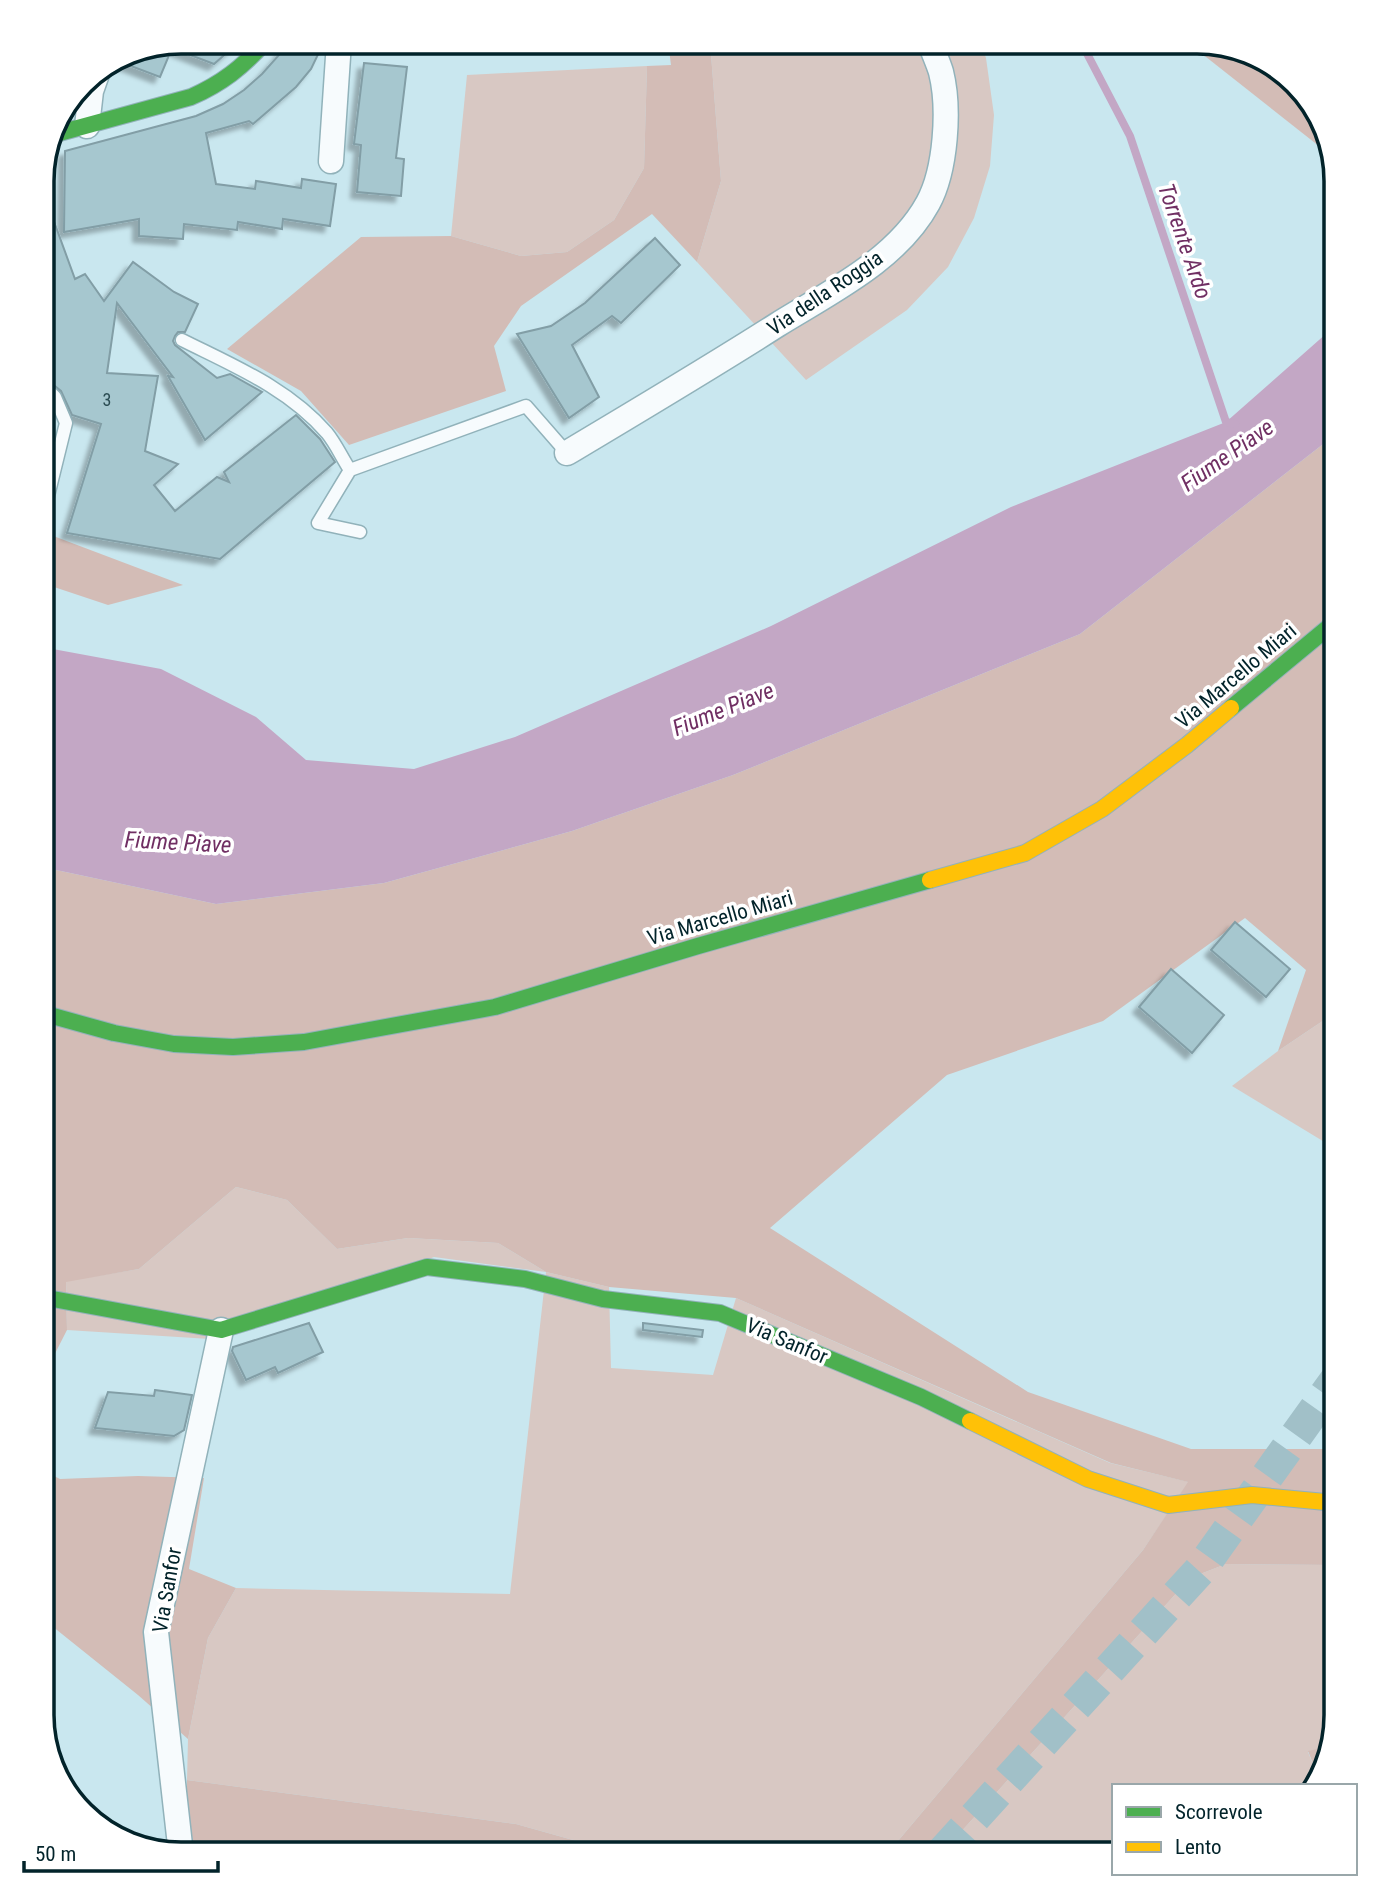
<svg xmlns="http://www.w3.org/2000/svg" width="1378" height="1896" viewBox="0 0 1378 1896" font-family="'Roboto Condensed',sans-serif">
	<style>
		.green { fill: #d8c8c3 }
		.forest { fill: #d3bcb6 }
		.water { fill: #c3a7c5 }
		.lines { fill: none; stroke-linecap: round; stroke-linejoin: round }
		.stream { stroke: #c3a7c5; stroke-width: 8 }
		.building { fill: #a6c7cf; stroke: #829ea6; stroke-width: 2; filter: url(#shadow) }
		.secondary-tunnel { stroke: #a1c0c8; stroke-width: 33; stroke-dasharray: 33 17; stroke-linecap: butt }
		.lane-casing { stroke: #91b2ba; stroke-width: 15 }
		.street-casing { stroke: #91b2ba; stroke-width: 27 }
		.fast-casing { stroke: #91b2ba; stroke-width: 18 }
		.slow-casing { stroke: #91b2ba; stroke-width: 18 }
		.lane { stroke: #f7fbfd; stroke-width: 12 }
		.street { stroke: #f7fbfd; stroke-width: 24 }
		.fast { stroke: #4caf50; stroke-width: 16 }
		.slow { stroke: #ffc107; stroke-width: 16 }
		.labels { text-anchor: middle; stroke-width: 7; stroke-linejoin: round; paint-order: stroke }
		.number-label { font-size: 18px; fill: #2b4c53 }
		.street-label { font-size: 21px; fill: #02232a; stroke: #fff }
		.water-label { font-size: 23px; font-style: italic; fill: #702f63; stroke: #fff }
		.rim { fill: none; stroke: #02232a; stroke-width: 3.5 }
	</style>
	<defs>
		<filter id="shadow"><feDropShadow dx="-6" dy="6" stdDeviation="2" flood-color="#0004"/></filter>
	</defs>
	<rect width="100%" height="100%" fill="#c9e7ef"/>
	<!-- green -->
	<g class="green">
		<path d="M710,42h270l6,16 8,57 -4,51 -16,52 -26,49 -41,43 -101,70 -109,-118 24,-81z"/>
		<path d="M647,66l-3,102 -30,52 -47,32 -46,4 -70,-20 16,-161z"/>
		<path d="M1336,1012v137l-104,-63 46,-35z"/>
		<path d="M236,1187l51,13 50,49 71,-11 90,5 48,29 63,15 2,81 102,7 23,-77 374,165 79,19 -46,68 -256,304h-264l-107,-30 -329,-44 1,-41 20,-101 28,-50 274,6 36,-322 -112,-15 -224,82 -143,-9 -1,-49 73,-12z"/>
		<path d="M1226,1564l110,1v150l-8,32 -20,5 11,27 -2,6 -203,1v68h-173l249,-276z"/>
		<path d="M390,1847l15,7h-141z"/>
	</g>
	<!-- forest -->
	<g class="forest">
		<path d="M668,42h42l11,139 -24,81 -45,-48 -131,92 -27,40 12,45 -157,54 -48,-54 -74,-42 134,-112 90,-1 70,20 46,-4 47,-32 30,-52 3,-102 24,-1z"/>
		<path d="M1196,42h10l61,19 50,50 12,43 -128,-101z"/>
		<path d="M1336,434v499l-6,7 6,34v38l-58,39 28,-81 -61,-52 -142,103 -156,54 -177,153 258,164 163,57h145v116l-110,-1 -36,14 -249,276h-54l256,-304 45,-68 -77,-19 -375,-165 -127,-11 -63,-15 -48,-29 -90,-5 -71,11 -50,-49 -51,-13 -97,82 -73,13 1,48 -25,49v-512l174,37 168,-21 188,-52 161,-56 347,-141z"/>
		<path d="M42,531l14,6 127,48 -75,20 -66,-22z"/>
		<path d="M42,1470l18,9 78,-3 66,2 -15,91 47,19 -28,50 -20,101 -50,-44 -96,-77z"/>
		<path d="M1327,1747l-8,32 -11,-28z"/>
		<path d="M187,1780l329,44 107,30h-218l-15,-7 -126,7h-78z"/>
	</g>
	<!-- water -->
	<path class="water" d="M1336,325v109l-256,200 -347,141 -161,56 -188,52 -168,21 -174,-37v-220l119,22 95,48 50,43 108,9 101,-32 256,-111 240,-119 215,-85z"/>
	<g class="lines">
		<!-- stream -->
		<path class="stream" d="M1081,42l49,94 96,286 9,2"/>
	</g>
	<!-- building -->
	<g class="building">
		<path d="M181,42h58l-25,22 -42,-16 -12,29 -45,-17 13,-8z"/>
		<path d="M284,42h40l-13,27 -15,18 -43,37 -4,-3 -43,12 10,51 39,5 1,-8 45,7 1,-9 34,5 -6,42 -47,-7 -1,10 -44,-7 -1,8 -53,-6 -1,15 -44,-3v-17l-75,13 1,-81 131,-35 27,-12 21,-14 18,-16 17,-19 5,-9z"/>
		<path d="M364,63l43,4 -11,91 8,1 -3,37 -44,-4 4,-47 -7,-1z"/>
		<path d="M42,197h3l30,82 10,-5 19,27 29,-39 41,30 24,12 -13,28h-7l-3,4 -2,5 2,4 42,33 13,-4 32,18 -57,48 -37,-64 5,1 -56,-74 -10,70 51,3 -13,75 33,13 -24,21 21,26 42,-34 12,5 -5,-10 72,-57 24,24 15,23 -115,97 -153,-26 34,-109 -29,-9 -11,-24 -10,-8 -9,-2z"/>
		<path d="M655,238l25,27 -59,58 -9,-7 -40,29 27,52 -30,21 -52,-84 34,-8 34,-23z"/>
		<path d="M1235,922l55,47 -24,28 -55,-47z"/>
		<path d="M1171,969l53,46 -32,38 -53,-46z"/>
		<path d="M309,1323l14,29 -45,21 -3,-6 -29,13 -14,-29 1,-4z"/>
		<path d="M643,1323l60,7 -1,7 -59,-7z"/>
		<path d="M155,1390l37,5 -8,35 -10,6 -79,-8 13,-36 46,4z"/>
	</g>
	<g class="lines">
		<!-- secondary-tunnel -->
		<path class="secondary-tunnel" d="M941,1854l259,-284 136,-190"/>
		<!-- lane casing -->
		<g class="lane-casing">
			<g id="lane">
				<path d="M182,340c52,26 106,48 145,93 9,11 15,25 23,37"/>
				<path d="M42,503l5,-3 19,-77 -11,-26 -6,-6 -7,-1"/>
				<path d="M360,532l-42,-9 32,-53 176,-64 41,47"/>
			</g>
		</g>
		<!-- street casing -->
		<g class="street-casing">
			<g id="street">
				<path d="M87,126l4,-35 7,-20"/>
				<path d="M331,161l8,-119"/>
				<path d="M567,453c70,-42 141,-84 210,-128 53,-33 120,-65 151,-122 18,-33 22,-95 13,-131 -3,-10 -8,-20 -11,-30"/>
				<path d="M181,1854l-25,-222 65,-302"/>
			</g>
		</g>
		<!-- fast casing -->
		<g class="fast-casing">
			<g id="fast">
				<path d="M52,135l139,-38c30,-13 52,-30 74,-55"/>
				<path d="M1231,708l105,-87"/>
				<path d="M42,1013l72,20 60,11 59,3 71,-5 191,-35 203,-61 232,-66"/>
				<path d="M42,1297l179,33 206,-63 98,12 78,20 117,14 201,84 49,24"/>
			</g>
		</g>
		<!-- slow casing -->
		<g class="slow-casing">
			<g id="slow">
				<path d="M930,880l95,-27 77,-44 85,-64 44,-37"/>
				<path d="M970,1421l118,58 80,26 84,-10 84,8"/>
			</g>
		</g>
		<!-- lane -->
		<use href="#lane" class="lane"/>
		<!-- street -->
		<use href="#street" class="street"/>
		<!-- fast -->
		<use href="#fast" class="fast"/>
		<!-- slow -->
		<use href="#slow" class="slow"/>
	</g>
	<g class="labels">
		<!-- number labels -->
		<g class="number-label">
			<text x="107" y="406">3</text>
		</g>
		<!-- street labels -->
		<g class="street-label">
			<text transform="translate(825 293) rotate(-34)" y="7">Via della Roggia</text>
			<text transform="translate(1236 676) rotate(-40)" y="7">Via Marcello Miari</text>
			<text transform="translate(720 918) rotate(-16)" y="7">Via Marcello Miari</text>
			<text transform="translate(787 1341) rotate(23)" y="7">Via Sanfor</text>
			<text transform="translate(167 1590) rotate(-80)" y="7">Via Sanfor</text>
		</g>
		<!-- water labels -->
		<g class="water-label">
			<text transform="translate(1185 241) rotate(71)" y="8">Torrente Ardo</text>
			<text transform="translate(1227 455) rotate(-35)" y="8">Fiume Piave</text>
			<text transform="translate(723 709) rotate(-22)" y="8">Fiume Piave</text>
			<text transform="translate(178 842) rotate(3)" y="8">Fiume Piave</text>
		</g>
	</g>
	<!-- crop -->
	<path d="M0 0H1378V1896H0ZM181 54H1197A127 127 0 0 1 1324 181V1715A127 127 0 0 1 1197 1842H181A127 127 0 0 1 54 1715V181A127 127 0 0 1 181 54Z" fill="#fff" fill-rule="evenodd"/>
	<path class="rim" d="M181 54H1197A127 127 0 0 1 1324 181V1715A127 127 0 0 1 1197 1842H181A127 127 0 0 1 54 1715V181A127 127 0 0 1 181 54Z"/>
	<!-- legend -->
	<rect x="1112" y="1784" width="245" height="91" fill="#ffffff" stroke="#9aa7aa" stroke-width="2"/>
	<rect x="1126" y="1807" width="35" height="10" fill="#4caf50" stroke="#9aa7aa" stroke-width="2"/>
	<text x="1175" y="1819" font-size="21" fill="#02232a">Scorrevole</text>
	<rect x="1126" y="1842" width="35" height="10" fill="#ffc107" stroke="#9aa7aa" stroke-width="2"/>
	<text x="1175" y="1854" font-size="21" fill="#02232a">Lento</text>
	<!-- scale -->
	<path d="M24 1861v10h194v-10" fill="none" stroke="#02232a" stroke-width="3.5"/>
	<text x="35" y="1861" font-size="21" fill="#02232a" stroke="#ffffff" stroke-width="5" paint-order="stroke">50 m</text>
</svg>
